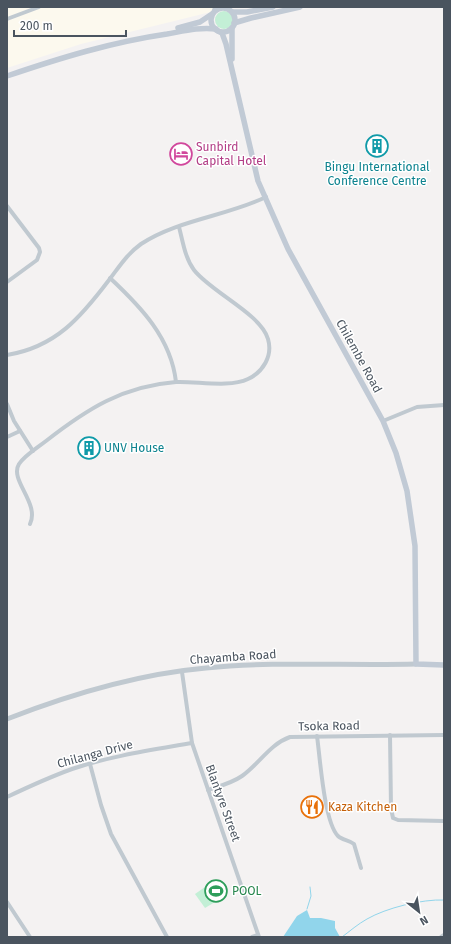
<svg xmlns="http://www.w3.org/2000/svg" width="451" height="944" viewBox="0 0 451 944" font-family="'Fira Sans',sans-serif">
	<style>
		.commercial { fill: #fcf9ee }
		.green { fill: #c3efd6 }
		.water { fill: #91d5eb }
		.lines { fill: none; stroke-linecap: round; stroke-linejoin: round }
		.stream { stroke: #91d5eb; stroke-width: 1 }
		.minor { stroke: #c0c9d0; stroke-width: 4 }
		.tertiary { stroke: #c0c9d0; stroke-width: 5 }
		.secondary { stroke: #c1cad5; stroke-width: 5.5 }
		.labels { text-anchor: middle; stroke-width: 3; stroke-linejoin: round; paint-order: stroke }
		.hotel-label { font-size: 12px; fill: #b23c85; stroke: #fff; text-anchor: start }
		.culture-label { font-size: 12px; fill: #0d838f; stroke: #fff }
		.street-label { font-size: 12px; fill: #4a545f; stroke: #fff }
		.food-label { font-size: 12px; fill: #c56008; stroke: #fff; text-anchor: start }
		.leisure-label { font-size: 12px; fill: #27864d; stroke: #fff; text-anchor: start }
	</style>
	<rect width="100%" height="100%" fill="#f4f2f2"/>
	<!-- commercial -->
	<path class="commercial" d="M7,7h224l-150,37 -74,24z"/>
	<!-- green -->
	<g class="green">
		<circle cx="224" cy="20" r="9"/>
		<path d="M205,887l10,15 -10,6 -10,-14z"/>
	</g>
	<!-- water -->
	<path class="water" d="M307,910l3,8h11l14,3v7l5,9h-57l14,-21z"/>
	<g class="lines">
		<!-- stream -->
		<g class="stream">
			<path d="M307,909l4,-13 -1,-9"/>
			<path d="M342,937c8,-6 16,-13 25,-18 19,-11 55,-20 77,-19"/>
		</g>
		<!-- minor -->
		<g class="minor">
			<path d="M226,7l2,2"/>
			<path d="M213,14l2,-7"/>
			<path d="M7,19l32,-12"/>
			<path d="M7,206l32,42 1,4 -3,8 -30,22"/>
			<path d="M110,278c31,29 61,60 66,104"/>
			<path d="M7,355c49,-8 74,-38 102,-75 10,-13 18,-26 32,-36 36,-24 86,-28 125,-47"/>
			<path d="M7,404l7,17 19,30"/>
			<path d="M383,421l34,-14 27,-2"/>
			<path d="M7,437l13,-6"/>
			<path d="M30,524c10,-21 -21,-44 -11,-60 6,-9 18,-16 27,-23 41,-32 77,-55 130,-59 21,-1 53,6 72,-3 15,-7 25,-23 20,-40 -7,-25 -57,-47 -74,-69 -9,-12 -11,-28 -15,-43"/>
			<path d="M182,672l10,71 67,194"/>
			<path d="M390,735l1,73 2,10 5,2 46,1"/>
			<path d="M317,736c3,21 7,86 21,100 4,4 11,4 16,8l7,24"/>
			<path d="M90,764l11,41 10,29 56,103"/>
			<path d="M208,790c12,-4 24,-7 34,-14 17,-12 28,-32 48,-39l154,-2"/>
			<path d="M7,797c21,-10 43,-20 65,-28 38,-13 80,-19 120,-26"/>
			<path d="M7,902l23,35"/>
			<path d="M252,937l6,-2"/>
			<path d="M441,937l3,-2"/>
		</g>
		<!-- tertiary -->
		<path class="tertiary" d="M7,719c64,-25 131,-45 199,-51 70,-7 140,-2 210,-4"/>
		<!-- secondary -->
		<g class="secondary">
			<circle cx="223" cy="20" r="12"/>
			<path d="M232,12h15l26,-5"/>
			<path d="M234,23l17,-5 49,-11"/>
			<path d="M178,28l22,-6 12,-8"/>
			<path d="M232,28v31"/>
			<path d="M218,31l4,2 4,11 32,137 30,68 95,172 13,32 11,38 8,55 1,118 28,1"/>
			<path d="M7,76c53,-18 105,-34 160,-42 17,-3 32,-7 49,-5"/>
		</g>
	</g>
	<!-- icons -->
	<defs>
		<g id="building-ring" transform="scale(1.15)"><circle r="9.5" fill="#fff" stroke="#0f9aa8" stroke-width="1.5"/><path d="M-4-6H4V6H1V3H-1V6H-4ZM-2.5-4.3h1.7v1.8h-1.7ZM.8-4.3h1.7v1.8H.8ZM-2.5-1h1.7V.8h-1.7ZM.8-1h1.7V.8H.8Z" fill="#0f9aa8"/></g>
		<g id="hotel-ring" transform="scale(1.15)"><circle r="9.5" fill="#fff" stroke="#d1479c" stroke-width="1.5"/><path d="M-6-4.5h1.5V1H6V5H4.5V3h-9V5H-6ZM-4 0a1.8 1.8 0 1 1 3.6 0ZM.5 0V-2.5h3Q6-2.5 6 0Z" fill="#d1479c"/></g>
		<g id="restaurant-ring" transform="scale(1.15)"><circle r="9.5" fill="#fff" stroke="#e8710a" stroke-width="1.5"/><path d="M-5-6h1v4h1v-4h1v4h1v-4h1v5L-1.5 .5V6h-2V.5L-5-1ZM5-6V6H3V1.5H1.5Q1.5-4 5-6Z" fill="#e8710a"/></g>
		<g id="stadium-ring" transform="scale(1.15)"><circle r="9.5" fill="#fff" stroke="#2e9e5b" stroke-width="1.5"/><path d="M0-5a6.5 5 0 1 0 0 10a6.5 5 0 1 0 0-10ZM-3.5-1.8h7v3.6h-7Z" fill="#2e9e5b"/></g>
	</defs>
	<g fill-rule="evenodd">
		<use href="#building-ring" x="377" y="146"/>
		<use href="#hotel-ring" x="181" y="154"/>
		<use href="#building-ring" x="89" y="448"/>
		<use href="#restaurant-ring" x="312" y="807"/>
		<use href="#stadium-ring" x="216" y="891"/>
	</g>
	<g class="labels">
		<!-- hotel labels -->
		<g class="hotel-label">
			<text x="196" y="151">Sunbird<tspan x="196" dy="14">Capital Hotel</tspan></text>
		</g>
		<!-- culture labels -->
		<g class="culture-label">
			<text x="377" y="171">Bingu International<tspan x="377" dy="14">Conference Centre</tspan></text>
			<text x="104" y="452" text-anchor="start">UNV House</text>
		</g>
		<!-- street labels -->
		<g class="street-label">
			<text transform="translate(359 356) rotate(61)" y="4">Chilembe Road</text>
			<text transform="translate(233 657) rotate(-4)" y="4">Chayamba Road</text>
			<text transform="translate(329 726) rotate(-1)" y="4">Tsoka Road</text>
			<text transform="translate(95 754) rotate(-15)" y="4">Chilanga Drive</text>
			<text transform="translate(223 803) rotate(70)" y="4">Blantyre Street</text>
		</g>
		<!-- food labels -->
		<g class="food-label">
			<text x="328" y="811">Kaza Kitchen</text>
		</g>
		<!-- leisure labels -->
		<g class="leisure-label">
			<text x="232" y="895">POOL</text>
		</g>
	</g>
	<!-- border -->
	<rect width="451" height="944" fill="none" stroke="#4a545f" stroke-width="16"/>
	<!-- north arrow -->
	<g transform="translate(419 912) rotate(150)" stroke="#ffffff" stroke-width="3" paint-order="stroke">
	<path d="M0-3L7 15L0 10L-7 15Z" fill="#4a545f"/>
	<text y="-6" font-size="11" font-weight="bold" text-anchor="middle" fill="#4a545f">N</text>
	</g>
	<!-- scale -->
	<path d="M14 30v6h112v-6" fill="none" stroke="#4a545f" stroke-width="2"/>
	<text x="20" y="30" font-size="12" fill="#4a545f" stroke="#ffffff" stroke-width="3" paint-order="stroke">200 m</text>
</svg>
